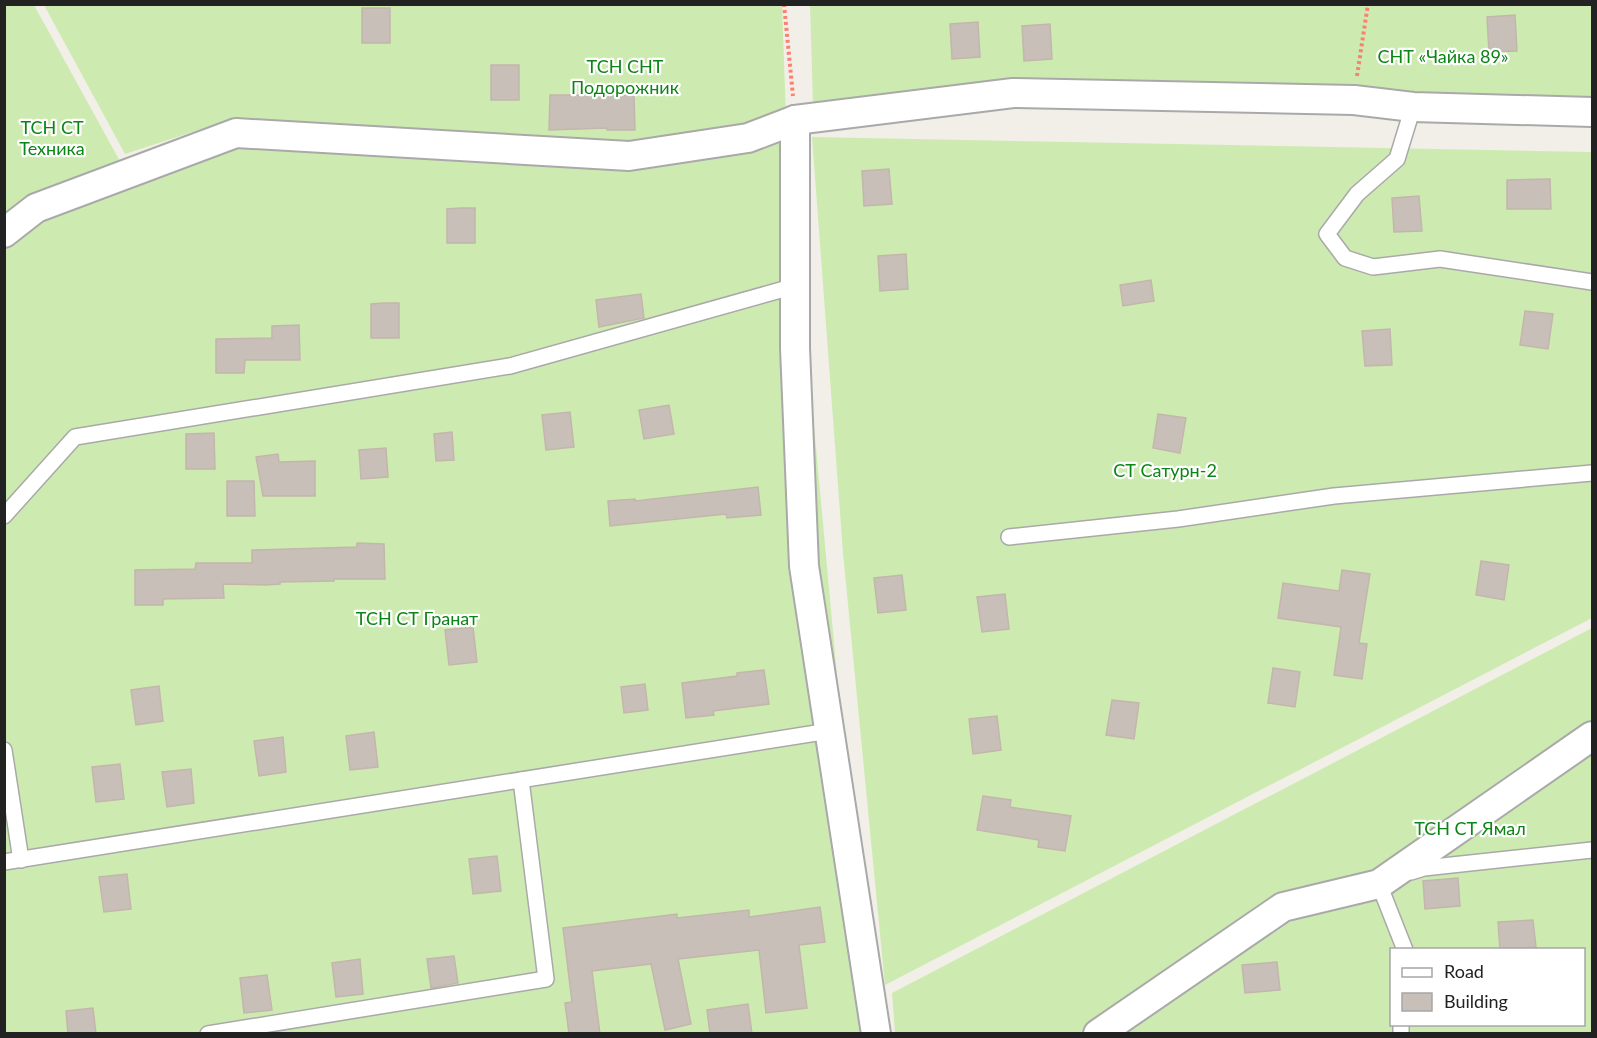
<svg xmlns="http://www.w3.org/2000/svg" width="1597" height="1038" viewBox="0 0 1597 1038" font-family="Lato,sans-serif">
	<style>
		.grass { fill: #cdebb0; fill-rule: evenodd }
		.building { fill: #c7bfb8; stroke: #c4b6ab; stroke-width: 1.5 }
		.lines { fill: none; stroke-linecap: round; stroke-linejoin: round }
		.lane-casing { stroke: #a9a9a9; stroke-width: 18 }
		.street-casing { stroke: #a9a9a9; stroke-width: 32 }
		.path { stroke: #fa8072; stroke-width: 4; stroke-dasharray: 3 3; stroke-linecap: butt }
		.lane { stroke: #fff; stroke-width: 15 }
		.street { stroke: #fff; stroke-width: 28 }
		.labels { text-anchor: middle; stroke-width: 4.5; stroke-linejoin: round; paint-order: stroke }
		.park-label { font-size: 18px; fill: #0c8416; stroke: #fff }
	</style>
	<rect width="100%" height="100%" fill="#f2efe9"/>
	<!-- grass -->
	<g class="grass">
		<path d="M5,5h29l87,158 -116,61z"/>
		<path d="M44,5h738l4,113 -158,32 -402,-29 -101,33z"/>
		<path d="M810,5h782v106l-779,-6z"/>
		<path d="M787,133l83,900 -865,1v-791l36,-29 196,-74 392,23z"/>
		<path d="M812,137l780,15v466l-707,367 -42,-432z"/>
		<path d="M1592,628v405h-697l-3,-40zM1392,950h192v74h-192z"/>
	</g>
	<!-- building -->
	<g class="building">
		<rect x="362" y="8" width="28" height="35"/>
		<path d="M1515,15l2,36 -28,1 -2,-35z"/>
		<path d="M978,22l2,35 -28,2 -2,-35z"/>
		<path d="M1050,24l2,35 -28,2 -2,-35z"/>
		<rect x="491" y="65" width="28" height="35"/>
		<path d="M550,95h84l1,35h-28v-2l-58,2z"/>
		<path d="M889,169l3,35 -28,2 -2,-35z"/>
		<path d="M1550,179l1,30h-44v-29z"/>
		<path d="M1419,196l3,35 -28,1 -2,-34z"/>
		<path d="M460,208h15v35h-28v-34z"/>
		<path d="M906,254l2,35 -28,2 -2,-35z"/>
		<path d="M1151,280l3,21 -31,5 -3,-21z"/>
		<path d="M641,294l3,24 -45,9 -3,-27z"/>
		<path d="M384,303h15v35h-28v-34z"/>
		<path d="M1525,311l28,3 -5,35 -28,-4z"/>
		<path d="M299,325l1,35h-55l-1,13h-28v-34l56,-1v-12z"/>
		<path d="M1390,329l2,36 -27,1 -3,-35z"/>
		<path d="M669,405l5,29 -30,5 -5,-29z"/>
		<path d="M570,412l4,35 -28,3 -4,-35z"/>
		<path d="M1158,414l28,4 -6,35 -27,-5z"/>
		<path d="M452,432l2,28 -18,1 -2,-27z"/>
		<path d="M214,433l1,36h-29v-35z"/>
		<path d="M386,448l2,29 -27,2 -2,-29z"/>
		<path d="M278,454l1,8 36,-1v35h-52l-7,-39z"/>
		<path d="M227,481h27l1,35h-28z"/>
		<path d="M758,487l3,28 -34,3 -1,-4 -116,12 -2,-25 27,-2v2z"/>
		<path d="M357,543l27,1 1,35h-51v2l-54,1v2l-14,1 -43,-1 1,14 -61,1v6h-28v-35l60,-1 1,-6h56v-13l105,-3z"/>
		<path d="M1481,561l28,4 -5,35 -28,-5z"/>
		<path d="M1342,570l28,4 -11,69 8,1 -5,35 -28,-4 7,-48 -63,-9 5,-35 56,8z"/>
		<path d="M902,575l4,35 -28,3 -4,-35z"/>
		<path d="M1005,594l4,35 -27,3 -5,-35z"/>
		<path d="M473,627l4,35 -28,3 -4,-35z"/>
		<path d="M1273,668l27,4 -5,35 -27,-4z"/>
		<path d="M764,670l5,34 -56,7 1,4 -28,3 -4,-35 55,-7v-3z"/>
		<path d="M645,684l3,26 -24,3 -3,-26z"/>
		<path d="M159,686l4,35 -27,4 -5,-35z"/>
		<path d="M1112,700l27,3 -5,36 -28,-4z"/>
		<path d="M997,716l4,34 -28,4 -4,-35z"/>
		<path d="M374,732l4,35 -28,3 -4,-34z"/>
		<path d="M283,737l3,35 -27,4 -5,-35z"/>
		<path d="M120,764l4,35 -28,3 -4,-35z"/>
		<path d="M191,769l3,34 -27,4 -5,-35z"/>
		<path d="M983,796l28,4 -1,7 61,9 -6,35 -27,-4 1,-7 -62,-10z"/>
		<path d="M497,856l4,35 -28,3 -4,-35z"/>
		<path d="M127,874l4,35 -27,3 -5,-35z"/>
		<path d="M1458,878l2,28 -35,3 -2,-28z"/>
		<path d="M820,907l5,35 -26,3 8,63 -41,5 -7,-63 -81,9 13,65 -26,6 -14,-66 -59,7 8,63h-31l-4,-31 7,-1 -9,-74 114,-14v4l72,-8v7z"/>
		<path d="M1533,920l3,27 -36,3 -2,-28z"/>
		<path d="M454,956l4,27 -27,5 -4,-29z"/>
		<path d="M360,959l3,35 -27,3 -4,-34z"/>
		<path d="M1277,962l3,28 -35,3 -3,-28z"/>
		<path d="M267,975l5,35 -28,3 -4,-35z"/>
		<path d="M748,1004l4,30h-42l-3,-24z"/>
		<path d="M93,1008l3,26h-28l-2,-23z"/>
	</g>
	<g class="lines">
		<!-- lane casing -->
		<g class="lane-casing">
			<g id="lane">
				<path d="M1413,107l-16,52 -40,35 -30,40 18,24 28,9 67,-8 152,23"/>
				<path d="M4,516l71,-79 435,-71 285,-80"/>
				<path d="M1009,537l169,-18 156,-23 258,-23"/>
				<path d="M4,750l17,110"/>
				<path d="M4,862l825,-131"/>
				<path d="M1411,872l13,-4 168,-18"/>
				<path d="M1383,882l-4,2 26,66"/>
				<path d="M208,1034l338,-55 -25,-199"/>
				<path d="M1401,1034v-10"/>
			</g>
		</g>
		<!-- street casing -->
		<g class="street-casing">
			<g id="street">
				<path d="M795,120v228l9,218 72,468"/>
				<path d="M4,233l32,-25 200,-75 393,23 119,-18 47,-18 218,-27 341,7 59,7 179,5"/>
				<path d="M1098,1034l185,-127 96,-23 213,-148"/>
			</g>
		</g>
		<!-- path -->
		<g class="path">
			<path d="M784,4l9,92"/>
			<path d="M1357,76l11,-72"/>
		</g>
		<!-- lane -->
		<use href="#lane" class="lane"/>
		<!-- street -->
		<use href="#street" class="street"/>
	</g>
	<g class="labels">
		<!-- park labels -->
		<g class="park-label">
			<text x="1443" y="63">СНТ «Чайка 89»</text>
			<text x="625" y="73">ТСН СНТ<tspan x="625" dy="21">Подорожник</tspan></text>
			<text x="52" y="134">ТСН СТ<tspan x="52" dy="21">Техника</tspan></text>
			<text x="1165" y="477">СТ Сатурн-2</text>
			<text x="417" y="625">ТСН СТ Гранат</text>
			<text x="1470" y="835">ТСН СТ Ямал</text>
		</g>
	</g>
	<!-- border -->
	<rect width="1597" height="1038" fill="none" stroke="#222222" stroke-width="12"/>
	<!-- legend -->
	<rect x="1390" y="948" width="195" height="78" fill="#ffffff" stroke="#a7a7a7" stroke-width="1.5"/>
	<rect x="1402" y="968" width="30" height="9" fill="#ffffff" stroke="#a7a7a7" stroke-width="1.5"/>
	<text x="1444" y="978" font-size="18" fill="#222222">Road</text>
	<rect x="1402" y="993" width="30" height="18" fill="#c7bfb8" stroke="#a7a7a7" stroke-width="1.5"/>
	<text x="1444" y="1008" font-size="18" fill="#222222">Building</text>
</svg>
